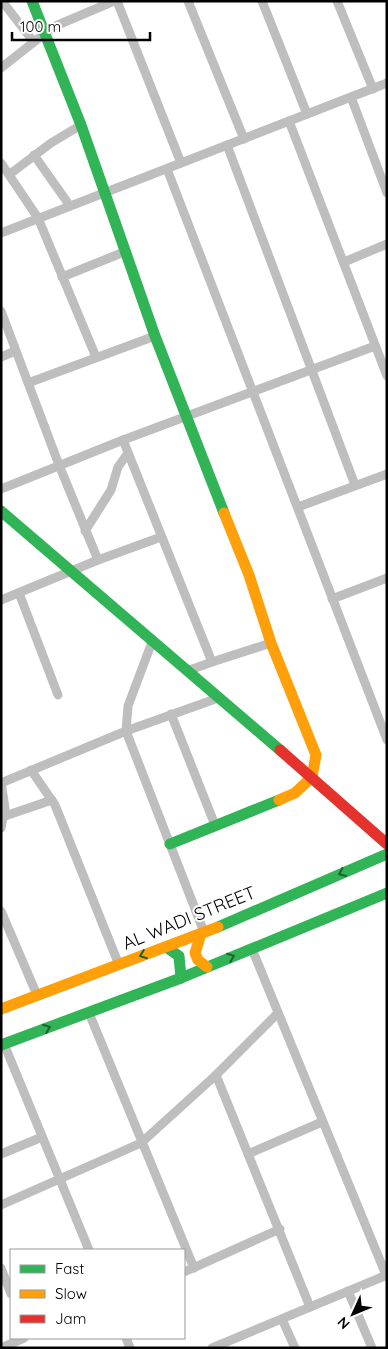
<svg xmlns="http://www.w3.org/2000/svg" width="388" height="1349" viewBox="0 0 388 1349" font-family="Quicksand,sans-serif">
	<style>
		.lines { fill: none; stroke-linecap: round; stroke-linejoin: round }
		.street { stroke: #bebebe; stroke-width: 9 }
		.fast { stroke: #30b455; stroke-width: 11 }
		.slow { stroke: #ff9f0a; stroke-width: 11 }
		.jam { stroke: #e5322d; stroke-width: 11 }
		.oneway { stroke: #1a632f }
		.labels { text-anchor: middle; stroke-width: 4; stroke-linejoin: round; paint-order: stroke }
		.street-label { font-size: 18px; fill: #000; stroke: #fff }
	</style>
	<rect width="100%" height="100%" fill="#fff"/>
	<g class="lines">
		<!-- street -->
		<g class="street">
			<path d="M2,1l31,40"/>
			<path d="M117,1l64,162"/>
			<path d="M188,1l56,138"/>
			<path d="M262,1l45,113"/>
			<path d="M337,1l36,88"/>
			<path d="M1,68l52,-41 61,-26"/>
			<path d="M351,97l36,96"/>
			<path d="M289,121l98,255"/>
			<path d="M227,145l128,340"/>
			<path d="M34,155l36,51"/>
			<path d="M1,163l37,55 58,139"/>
			<path d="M167,169l220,571"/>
			<path d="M10,174l41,-31 30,-18"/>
			<path d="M1,233l386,-150"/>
			<path d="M344,262l43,-18"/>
			<path d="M62,277l62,-25"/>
			<path d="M1,311l58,154 39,95 -97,40"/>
			<path d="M1,357l14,-6"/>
			<path d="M28,383l127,-47"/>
			<path d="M123,440l89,222 59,-19"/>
			<path d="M1,489l122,-49 252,-94"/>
			<path d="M298,507l89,-33"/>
			<path d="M85,531l26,-41 7,-23 10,-14"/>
			<path d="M98,560l63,-23"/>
			<path d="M19,593l39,102"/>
			<path d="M332,599l55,-21"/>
			<path d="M152,642l-24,64 -2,25 78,201"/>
			<path d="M187,671l25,-9"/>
			<path d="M171,714l44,111"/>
			<path d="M31,770l24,35 64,160"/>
			<path d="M1,782l4,26 -4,20"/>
			<path d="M1,783l125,-52 92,-33"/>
			<path d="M5,816l47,-16"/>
			<path d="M1,911l36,84"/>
			<path d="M252,949l134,326"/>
			<path d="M89,1013l105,255"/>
			<path d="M4,1044l85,206"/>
			<path d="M216,1075l94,232"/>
			<path d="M1,1154l41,-17"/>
			<path d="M248,1154l74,-32"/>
			<path d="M1,1205l140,-62 75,-68 62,-62"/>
			<path d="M1,1268l10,26"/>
			<path d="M184,1272l96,-43"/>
			<path d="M348,1291l24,57"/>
			<path d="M282,1319l13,29"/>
			<path d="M126,1338l4,10"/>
			<path d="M1,1348l23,-10"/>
			<path d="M212,1348l175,-73"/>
		</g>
		<!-- fast -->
		<g class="fast">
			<path d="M32,1l49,124 74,211 69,177"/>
			<path d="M1,511l279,239"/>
			<path d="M170,844l109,-44"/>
			<path d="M218,927l169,-73"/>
			<path d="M166,947l13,9 2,22"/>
			<path d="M1,1045l180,-67 206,-85"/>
		</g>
		<!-- slow -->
		<g class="slow">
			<path d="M224,513l25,62 22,68 45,112 -4,22 -17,16 -16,7"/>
			<path d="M201,934l-6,19 3,7 9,7"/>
			<path d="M1,1009l217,-82"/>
		</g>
		<!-- jam -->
		<path class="jam" d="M280,750l107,94"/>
	</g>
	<!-- one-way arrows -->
	<defs><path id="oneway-chevron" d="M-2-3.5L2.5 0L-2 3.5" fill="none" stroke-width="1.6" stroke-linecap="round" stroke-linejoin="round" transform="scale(1.25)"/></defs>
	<g class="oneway">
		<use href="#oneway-chevron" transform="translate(342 873) rotate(156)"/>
		<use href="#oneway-chevron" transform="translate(143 955) rotate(159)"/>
		<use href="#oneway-chevron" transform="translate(231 957) rotate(-21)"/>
		<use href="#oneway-chevron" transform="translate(47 1028) rotate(-21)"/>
	</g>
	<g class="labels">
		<!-- street labels -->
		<g class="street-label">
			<text transform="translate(189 918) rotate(-22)" y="6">AL WADI STREET</text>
		</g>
	</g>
	<!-- border -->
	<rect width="388" height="1349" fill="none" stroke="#000000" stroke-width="5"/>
	<!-- legend -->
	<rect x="10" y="1249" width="175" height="90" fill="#ffffff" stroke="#999999"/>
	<rect x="20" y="1265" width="25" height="8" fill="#30b455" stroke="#999999"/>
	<text x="55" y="1274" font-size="15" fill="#000000">Fast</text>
	<rect x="20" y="1290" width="25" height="8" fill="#ff9f0a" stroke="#999999"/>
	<text x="55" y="1299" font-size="15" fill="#000000">Slow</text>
	<rect x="20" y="1315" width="25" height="8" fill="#e5322d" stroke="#999999"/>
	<text x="55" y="1324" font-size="15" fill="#000000">Jam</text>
	<!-- north arrow -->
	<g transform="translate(353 1314) rotate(226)" stroke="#ffffff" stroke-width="4" paint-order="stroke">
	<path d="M0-4L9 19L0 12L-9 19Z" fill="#000000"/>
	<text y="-8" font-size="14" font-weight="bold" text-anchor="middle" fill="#000000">N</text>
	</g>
	<!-- scale -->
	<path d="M12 32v8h138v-8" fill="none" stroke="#000000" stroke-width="2.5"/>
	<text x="20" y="32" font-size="15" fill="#000000" stroke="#ffffff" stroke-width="4" paint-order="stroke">100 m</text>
</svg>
